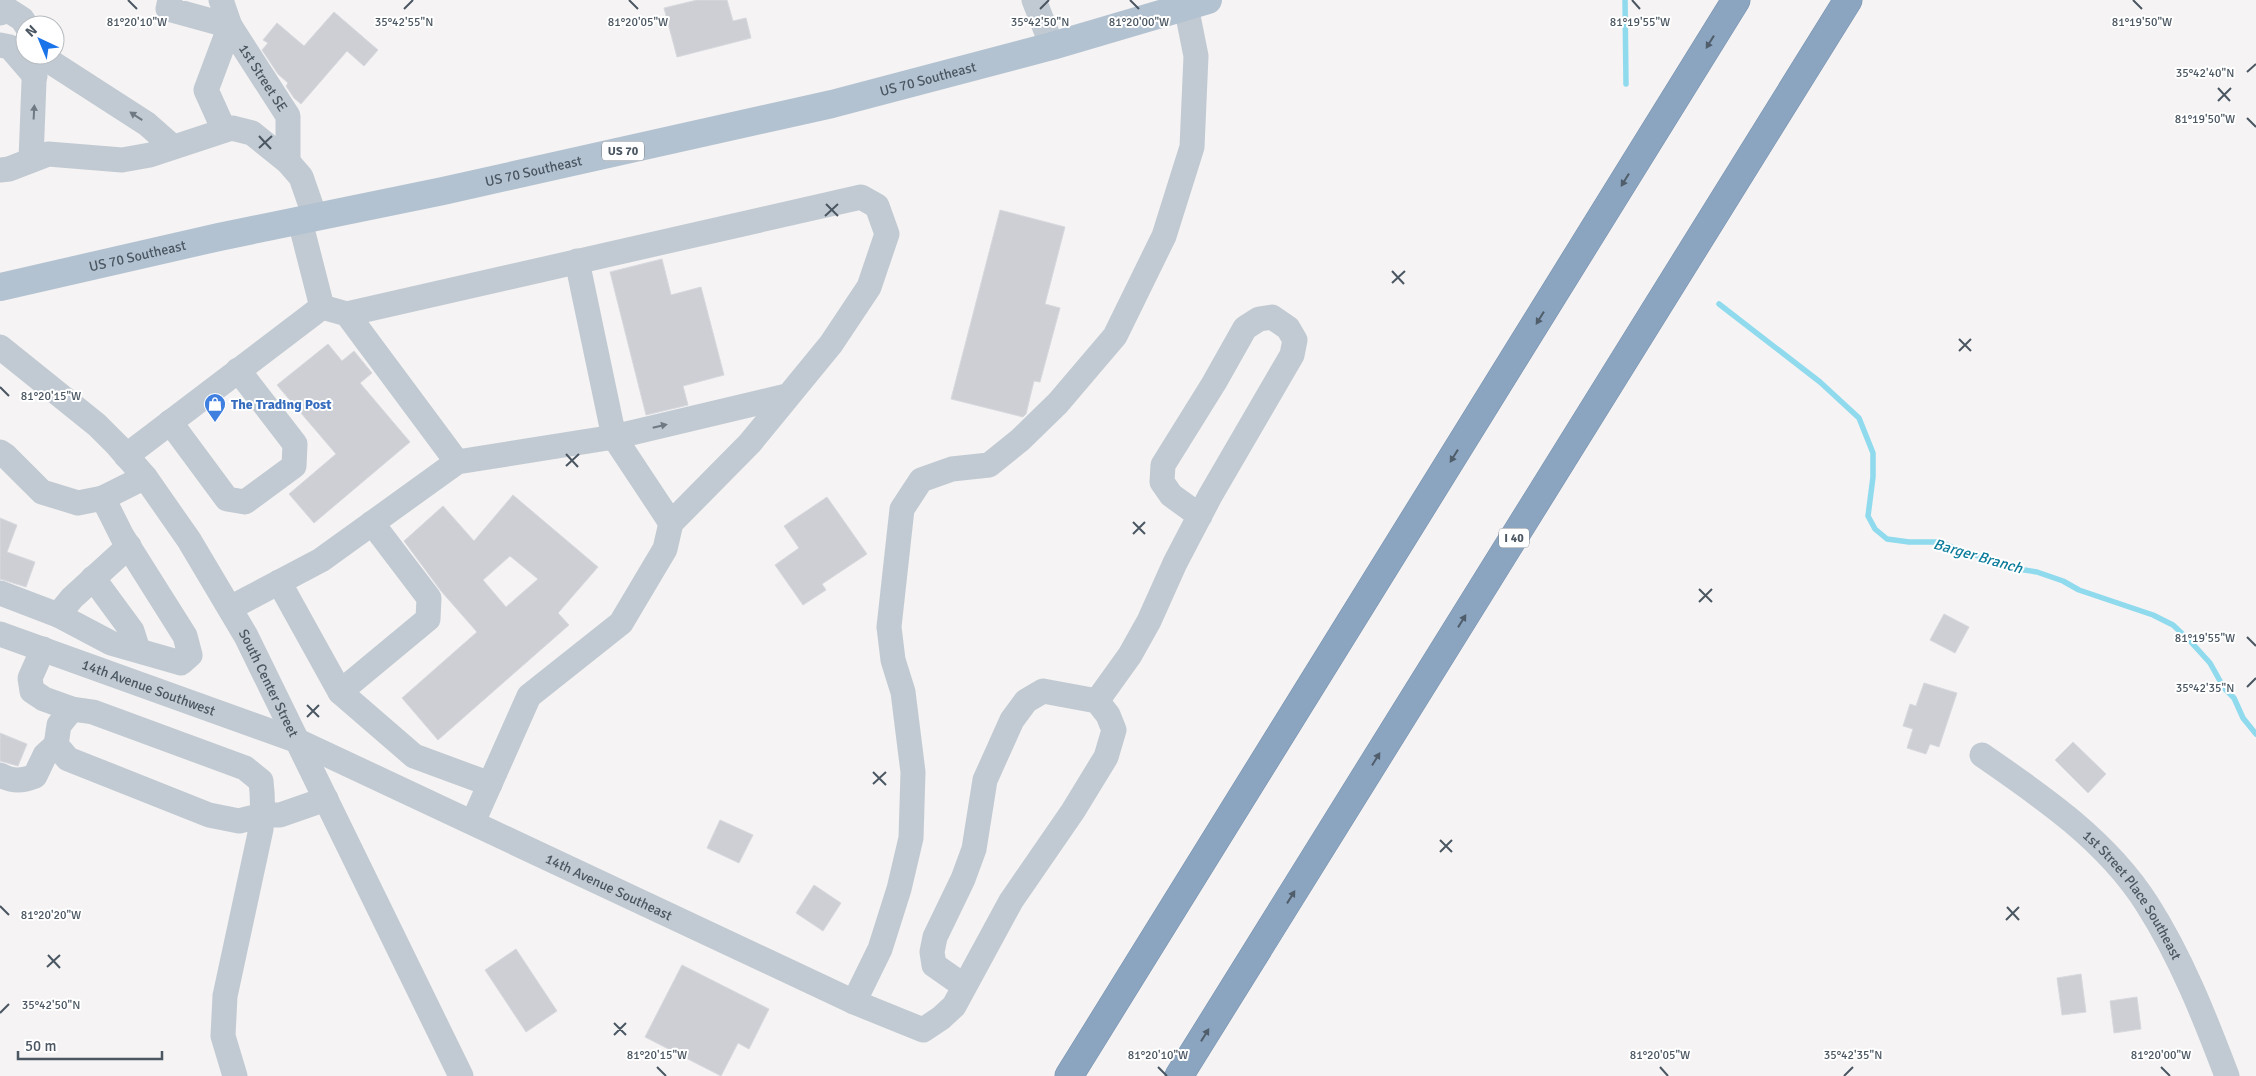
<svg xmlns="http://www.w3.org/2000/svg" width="2256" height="1076" viewBox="0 0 2256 1076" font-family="Signika,sans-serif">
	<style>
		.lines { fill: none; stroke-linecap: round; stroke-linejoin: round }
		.stream { stroke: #90daee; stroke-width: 5.5 }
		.building { fill: #cdcfd5; stroke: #d7d9de; fill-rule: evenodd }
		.highway-casing { stroke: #7690ad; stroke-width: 29 }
		.minor { stroke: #c1cad2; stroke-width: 25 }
		.major { stroke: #b3c2d1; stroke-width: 28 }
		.highway { stroke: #8ba5c1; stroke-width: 28 }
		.oneway { fill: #505e6b }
		.oneway2 { fill: #6e7983 }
		.ticks { fill: none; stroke: #4a5661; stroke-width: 2 }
		.labels { text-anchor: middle; stroke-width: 4; stroke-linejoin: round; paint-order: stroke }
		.shield { fill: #fff; stroke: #808990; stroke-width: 1 }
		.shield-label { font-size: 12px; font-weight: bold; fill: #4a5661 }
		.street-label { font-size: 14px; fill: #4a5661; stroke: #fff }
		.shop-label { font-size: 14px; font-weight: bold; fill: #366cbe; stroke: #fff; text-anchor: start }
		.water-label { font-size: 15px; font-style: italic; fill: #0c7c9b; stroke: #fff }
		.ticks-label { font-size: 12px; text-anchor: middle; fill: #4a5661; stroke: #fff; stroke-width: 4; stroke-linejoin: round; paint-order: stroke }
	</style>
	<rect width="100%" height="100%" fill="#f5f3f3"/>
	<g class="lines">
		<!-- stream -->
		<g class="stream">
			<path d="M1625,0l1,84"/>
			<path d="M1719,304l101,78 39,36 14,35v24l-5,39 7,13 12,10 22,3h29l74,26 25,4 26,9 16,9 74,25 20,10 18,17 19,21 14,25 10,10 9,20 13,16"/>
		</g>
	</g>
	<!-- building -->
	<g class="building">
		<path d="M697,0h30l6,21 13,-3 5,20 -74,19 -13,-49z"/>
		<path d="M334,12l44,38 -14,16 -17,-15 -46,53 -7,-6 -8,-12 2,-3 -10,-9 -16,-24 6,-7 -5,-3 14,-17 27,23z"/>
		<path d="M1000,210l65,17 -20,77 15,4 -20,74 -6,-1 -8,33 -3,3 -72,-18z"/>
		<path d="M662,259l9,36 30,-8 23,88 -41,11 5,19 -42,10 -36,-143z"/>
		<path d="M328,344l14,17 12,-10 18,22 -12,10 50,59 -96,81 -25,-29 47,-40 -59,-69z"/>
		<path d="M513,495l85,72 -40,46 11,12 -131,115 -36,-42 75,-66 -36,-41 -37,-50 39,-35 31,35zM510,556l28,23 -32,28 -23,-27z"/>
		<path d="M827,497l40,57 -45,30 4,6 -23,15 -28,-40 24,-17 -15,-22z"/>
		<path d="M0,518l17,7 -10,27 28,10 -9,25 -26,-8z"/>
		<path d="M1944,614l25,13 -14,26 -25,-13z"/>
		<path d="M1924,683l33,10 -18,54 -9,-3 -4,10 -19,-6 6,-19 -10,-3 7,-22 6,2z"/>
		<path d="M0,733l27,11 -9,22 -18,-5z"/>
		<path d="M2073,742l33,32 -18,19 -33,-33z"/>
		<path d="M720,820l33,15 -14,28 -32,-15z"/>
		<path d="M814,885l27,18 -18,28 -27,-18z"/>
		<path d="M516,949l41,62 -31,21 -41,-62z"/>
		<path d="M682,965l87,44 -20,40 -11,-6 -17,33 -76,-39z"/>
		<path d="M2081,974l5,38 -24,3 -5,-37z"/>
		<path d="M2137,997l4,32 -27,4 -4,-32z"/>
	</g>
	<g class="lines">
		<!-- highway casing -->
		<g class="highway-casing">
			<g id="highway">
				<path d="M1069,1076l667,-1076"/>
				<path d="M1179,1076l669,-1076"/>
			</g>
		</g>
		<!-- minor -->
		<g class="minor">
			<path d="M170,0l-2,9 62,17"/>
			<path id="s1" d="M221,0l9,26 58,90v46"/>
			<path d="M1034,0l18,46"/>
			<path d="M0,13l8,-3 14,9 4,6"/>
			<path d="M0,45l10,2 25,29"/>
			<path d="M40,55l107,69 26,23"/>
			<path d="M224,130l-18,-40 24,-64"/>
			<path d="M31,160l4,-105"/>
			<path d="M0,170l9,-1 39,-15 74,6 28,-5 82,-27 20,5 36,29 13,15 14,40"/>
			<path d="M300,221l22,86 25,7 110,148"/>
			<path d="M577,261l37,176 173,-41"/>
			<path d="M347,314l514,-117 16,9 10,28 -18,53 -38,57 -81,99 -79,80 -6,26 -44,74 -92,73 -56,126"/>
			<path id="s2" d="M0,347l97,78 20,20 28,32 44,63 57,96 215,440"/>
			<path d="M170,422l57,77 18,3 49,-36 1,-22 -57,-74"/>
			<path d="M0,452l6,4 36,36 36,11 25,-5 42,-21"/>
			<path d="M126,456l196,-149"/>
			<path d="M93,578l39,53 6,19"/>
			<path d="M279,582l61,110 74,64 76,28"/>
			<path d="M0,593l58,22 53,28 70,20 9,-8 -5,-19 -63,-100 -19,-38"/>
			<path d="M230,608l91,-48 136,-98 157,-25 57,86"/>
			<path d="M58,615l14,-17 57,-52"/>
			<path id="s3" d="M0,634l298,107 556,261 69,28 18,-12 13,-12 57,-105 62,-90 33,-54 8,-27 -6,-15 -11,-14 -54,-10 -17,10 -14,19 -27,60 -11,69 -11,30 -28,58 -3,15 2,13 30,21"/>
			<path d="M43,649l-13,29 2,13 12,8 28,10"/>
			<path d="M340,692l88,-73 1,-21 -57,-75"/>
			<path d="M1097,701l33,-46 19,-34 26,-58 35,-67 82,-141 3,-15 -7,-12 -16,-11 -13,2 -14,9 -31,55 -51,82 -1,17 9,13 29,21"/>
			<path id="s4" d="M1982,755c61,42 125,86 165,149 34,53 58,114 80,172"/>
			<path d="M0,775c13,7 22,6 35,1l10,-21 11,-10"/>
			<path d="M854,1002l26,-53 19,-60 12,-51 2,-66 -10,-80 -10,-32 -4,-33 13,-118 19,-29 31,-11 37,-4 31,-25 38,-37 57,-67 49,-100 28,-89 4,-91 -10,-50"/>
			<path d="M235,1076l-12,-40 2,-40 36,-167c2,-16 2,-31 0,-48l-16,-13 -152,-56 -21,-3 -13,16 -3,20 12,14 141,56 30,6 24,-6h17l46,-16"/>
		</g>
		<!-- major -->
		<path class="major" id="s5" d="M0,287l219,-50 224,-46 389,-87 220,-58 156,-46"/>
		<!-- highway -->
		<use href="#highway" class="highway"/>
	</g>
	<!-- one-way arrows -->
	<defs><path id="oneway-solid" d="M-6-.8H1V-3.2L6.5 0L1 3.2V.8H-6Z" transform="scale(1.25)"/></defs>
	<g class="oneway">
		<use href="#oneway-solid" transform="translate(1710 42) rotate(122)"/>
		<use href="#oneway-solid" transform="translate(1625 180) rotate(122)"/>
		<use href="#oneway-solid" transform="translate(1540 318) rotate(122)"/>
		<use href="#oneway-solid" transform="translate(1454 456) rotate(122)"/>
		<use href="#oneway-solid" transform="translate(1462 621) rotate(-58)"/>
		<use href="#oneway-solid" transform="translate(1376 759) rotate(-58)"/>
		<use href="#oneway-solid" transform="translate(1291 897) rotate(-58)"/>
		<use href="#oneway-solid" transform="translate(1205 1035) rotate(-58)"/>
	</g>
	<g class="oneway2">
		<use href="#oneway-solid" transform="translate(34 112) rotate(-87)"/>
		<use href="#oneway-solid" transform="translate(136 116) rotate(-147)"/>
		<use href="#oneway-solid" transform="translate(660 426) rotate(-13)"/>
	</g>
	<!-- ticks -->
	<path class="ticks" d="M128,0l9,9M629,0l9,9M1130,0l9,9M1632,0l8,9M2133,0l9,9M404,9l9,-9M1040,9l9,-9M2247,72l9,-8M2218,88l12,13M2218,101l13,-13M2247,118l9,9M259,136l12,13M259,148l13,-12M826,204l12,12M825,216l13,-12M1392,271l12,13M1392,283l13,-12M1959,339l12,12M1959,351l12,-12M0,387l9,9M566,454l12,13M566,466l13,-12M1133,522l12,12M1133,534l12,-12M1699,589l13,13M1699,602l13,-13M2247,637l9,9M2247,687l9,-9M307,705l12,12M307,717l12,-12M873,772l13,13M873,784l13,-12M1440,840l12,12M1440,852l12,-12M0,906l9,9M2007,907l12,13M2006,920l13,-13M48,955l12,13M47,967l13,-12M0,1013l9,-9M614,1023l12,12M614,1035l12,-12M657,1067l9,9M1158,1067l9,9M1660,1067l8,9M2161,1067l9,9M1844,1076l9,-9"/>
	<!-- icons -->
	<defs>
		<g id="shop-pin" transform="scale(1.125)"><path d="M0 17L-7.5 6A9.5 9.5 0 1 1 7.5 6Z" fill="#3f7fe0" stroke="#fff"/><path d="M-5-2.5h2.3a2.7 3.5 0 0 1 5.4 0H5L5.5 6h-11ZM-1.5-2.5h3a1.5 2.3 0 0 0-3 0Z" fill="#fff"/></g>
	</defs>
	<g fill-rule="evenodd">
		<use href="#shop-pin" x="215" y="404"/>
	</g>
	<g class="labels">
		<!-- shield labels -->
		<g class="shield">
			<rect x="602" y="141.5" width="42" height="19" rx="4"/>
			<rect x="1499" y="528.5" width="30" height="19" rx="4"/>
		</g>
		<g class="shield-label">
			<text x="623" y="155">US 70</text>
			<text x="1514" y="542">I 40</text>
		</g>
		<!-- street labels -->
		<g class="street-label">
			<text dy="5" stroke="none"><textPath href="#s1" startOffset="89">1st Street SE</textPath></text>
			<text dy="5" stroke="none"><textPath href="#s5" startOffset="951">US 70 Southeast</textPath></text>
			<text dy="5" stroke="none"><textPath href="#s5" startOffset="546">US 70 Southeast</textPath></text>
			<text dy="5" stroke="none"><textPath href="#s5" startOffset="141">US 70 Southeast</textPath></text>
			<text dy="5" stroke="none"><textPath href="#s2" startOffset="436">South Center Street</textPath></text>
			<text dy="5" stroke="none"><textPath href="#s3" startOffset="158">14th Avenue Southwest</textPath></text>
			<text dy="5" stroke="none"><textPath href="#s3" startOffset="660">14th Avenue Southeast</textPath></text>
			<text dy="5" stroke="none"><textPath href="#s4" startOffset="208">1st Street Place Southeast</textPath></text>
		</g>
		<!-- shop labels -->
		<g class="shop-label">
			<text x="231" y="409">The Trading Post</text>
		</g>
		<!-- water labels -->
		<g class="water-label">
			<text transform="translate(1978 556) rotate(16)" y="5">Barger Branch</text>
		</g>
	</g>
	<g class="ticks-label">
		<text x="1040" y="26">35°42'50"N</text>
		<text x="404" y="26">35°42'55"N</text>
		<text x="1139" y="26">81°20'00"W</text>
		<text x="1640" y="26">81°19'55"W</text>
		<text x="2142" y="26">81°19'50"W</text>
		<text x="137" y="26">81°20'10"W</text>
		<text x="638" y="26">81°20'05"W</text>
		<text x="2205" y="77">35°42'40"N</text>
		<text x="2205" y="123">81°19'50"W</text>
		<text x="51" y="400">81°20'15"W</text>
		<text x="2205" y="642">81°19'55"W</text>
		<text x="2205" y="692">35°42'35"N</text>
		<text x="51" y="919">81°20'20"W</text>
		<text x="51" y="1009">35°42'50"N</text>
		<text x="657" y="1059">81°20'15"W</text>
		<text x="1158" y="1059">81°20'10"W</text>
		<text x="1660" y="1059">81°20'05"W</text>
		<text x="2161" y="1059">81°20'00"W</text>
		<text x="1853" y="1059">35°42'35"N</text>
	</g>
	<!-- north arrow -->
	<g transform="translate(40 40) rotate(316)"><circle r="24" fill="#ffffff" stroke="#b7bbc0"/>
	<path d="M0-4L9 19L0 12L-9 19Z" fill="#1a73e8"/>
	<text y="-8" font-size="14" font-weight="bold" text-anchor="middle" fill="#4a5661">N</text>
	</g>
	<!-- scale -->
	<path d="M18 1051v8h144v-8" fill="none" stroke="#4a5661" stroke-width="2.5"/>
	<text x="25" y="1051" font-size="15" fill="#4a5661" stroke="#ffffff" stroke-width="4" paint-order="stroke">50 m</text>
</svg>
